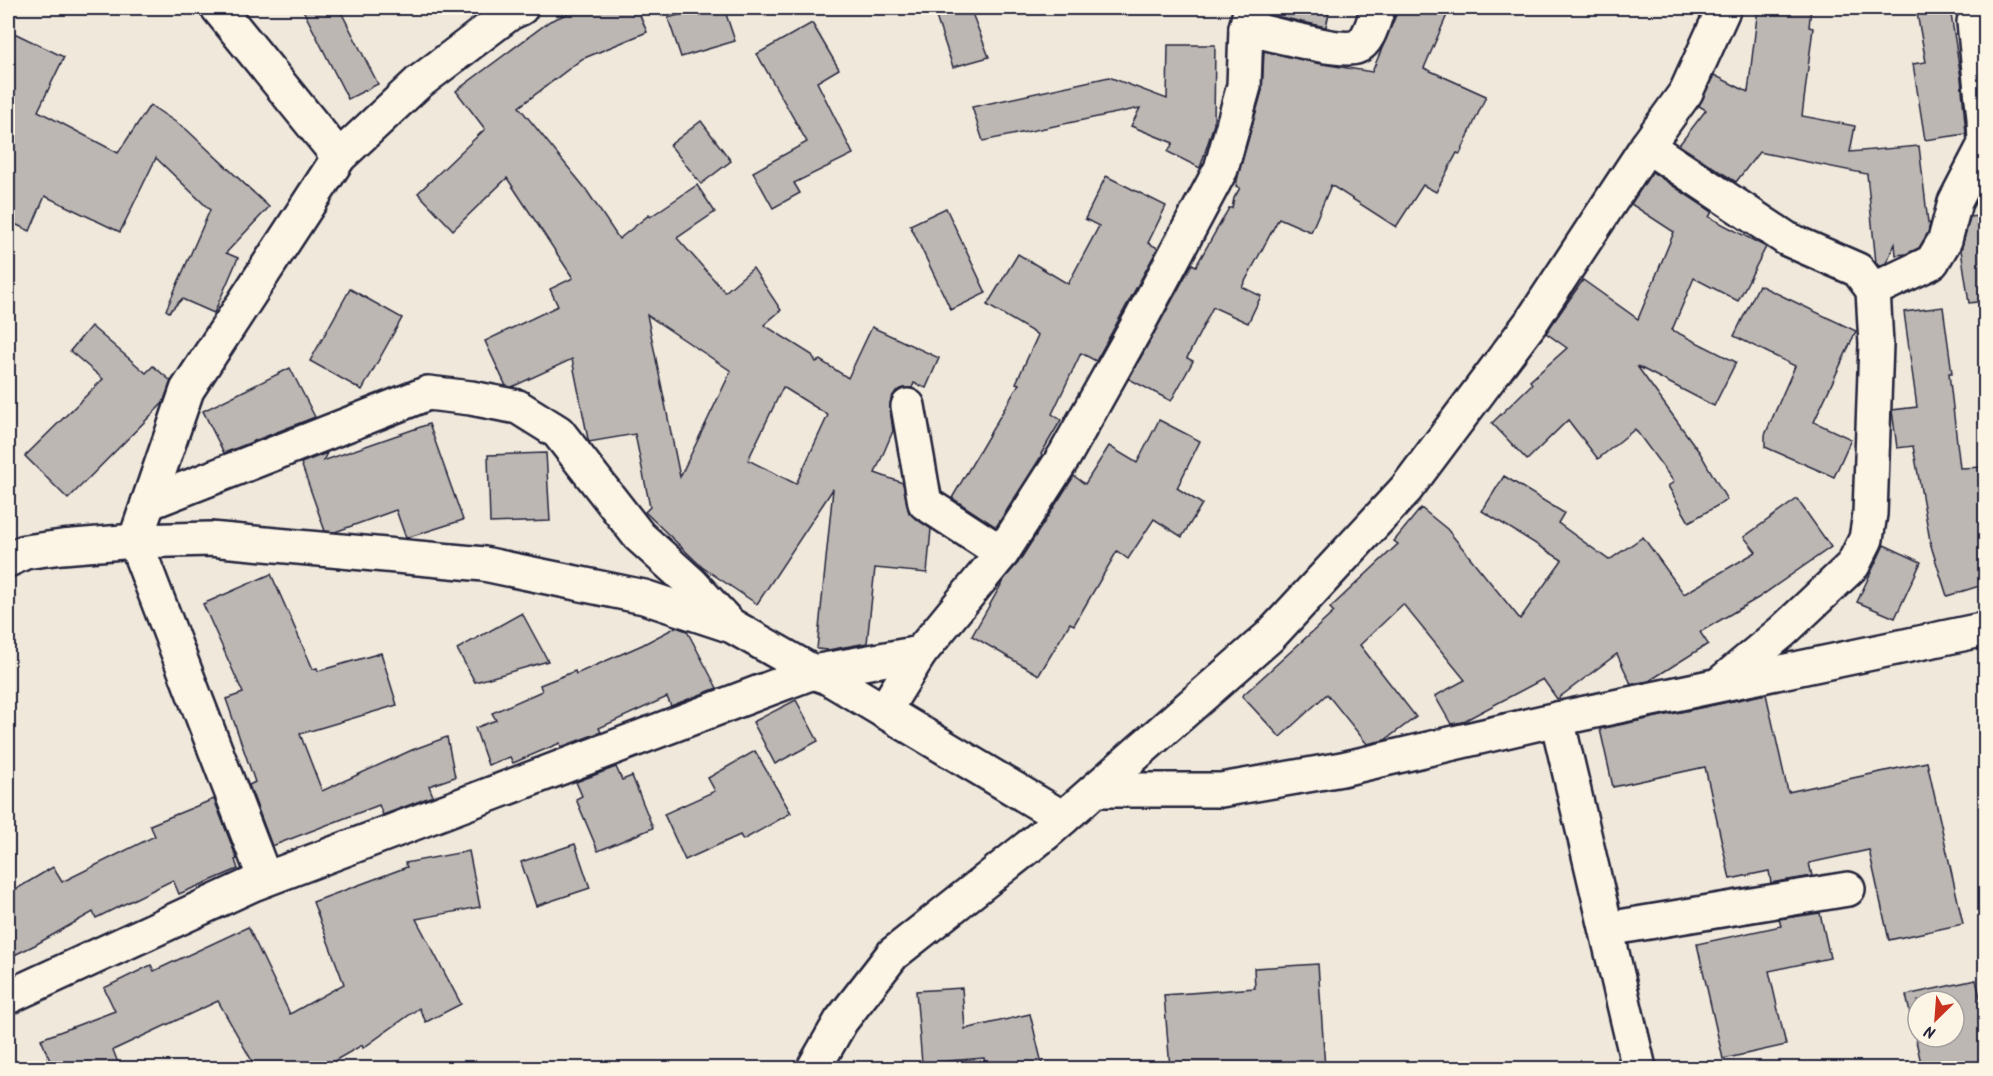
<svg xmlns="http://www.w3.org/2000/svg" width="1993" height="1076" viewBox="0 0 1993 1076" font-family="Kalam,sans-serif">
	<style>
		.building { fill: #bcb7b3; stroke: #22223b; stroke-width: 1.5; fill-rule: evenodd }
		.lines { fill: none; stroke-linecap: round; stroke-linejoin: round }
		.minor-casing { stroke: #22223b; stroke-width: 38 }
		.minor { stroke: #fcf5e5; stroke-width: 33 }
	</style>
	<rect width="100%" height="100%" fill="#efe8db"/>
	<filter id="ink" filterUnits="userSpaceOnUse"><feTurbulence type="fractalNoise" baseFrequency=".0167" numOctaves="2"/><feDisplacementMap in="SourceGraphic" scale="12" xChannelSelector="R" yChannelSelector="G"/><feConvolveMatrix kernelMatrix="1 2 1 2 8 2 1 2 1" color-interpolation-filters="sRGB"/></filter>
	<g filter="url(#ink)">
		<!-- building -->
		<g class="building">
			<path d="M302,8h37l39,76 -30,15z"/>
			<path d="M581,8h56l10,24 -65,27 -63,48 66,81 34,51 30,-24 1,2 47,-32 18,27 -38,26 48,54 28,-24 28,42 -17,15 48,30 4,7 4,-2 28,18 24,-51 67,31 -13,30 -12,-5 -2,5h-8l-8,3 -5,8 -1,10 3,22 -18,42 28,10 6,30 22,16 -4,44 -52,-5 -8,75 -39,7 -11,-1 16,-160 -76,115 -55,-37 -57,-55 5,-5 -15,-73 -46,8 -1,-3 -16,-80 -60,28 -6,-1 -21,-45 73,-35 -8,-17 23,-11 -66,-100 -54,52 -35,-37 67,-64 -29,-38 94,-70zM647,315l84,56 -51,106zM783,387l45,28 -32,69 -48,-24z"/>
			<path d="M703,8h21l11,33 -54,16 -13,-39z"/>
			<path d="M933,8h37l19,49 -36,10z"/>
			<path d="M1272,8h58l-4,19 -55,-12z"/>
			<path d="M1399,8h51l-26,60 62,28 -26,58 -3,-1 -21,39 -13,-7 -27,42 -65,-42 -20,47 -32,-14 -37,69 19,9 -13,27 -35,-16 -26,51 6,3 -22,40 -42,-22 63,-115 4,2 33,-58h3l2,-10 6,-10 -4,-2 2,-10 24,-85 2,-40 52,12 56,9z"/>
			<path d="M1758,8h53l-2,19 4,1 -11,88 53,10 -5,26 69,-6 9,77h2l-2,10 -9,15 -13,6 -10,1 -1,-11 -9,19 -7,3 -3,-3 -9,-89 -108,-22 -23,30 -57,-37 27,-35 -7,-4 15,-31 34,17z"/>
			<path d="M1916,8h34l11,70 5,56 -41,6 -12,-76 13,-2z"/>
			<path d="M812,23l27,46 -22,13 36,72 -59,29 6,10 -27,15 -20,-36 54,-30 -50,-88z"/>
			<path d="M8,30l56,27 -26,54 80,42 32,-48 36,24 83,78 -43,46 12,5 -24,55 -32,-14 -13,13 -3,-2 44,-100 -54,-52 -36,74 -75,-36 -15,35 -22,-10z"/>
			<path d="M1168,45h47l-1,79 -14,44 -32,-16 5,-9 -42,-17 9,-18 -157,33 -11,-34 137,-30 58,22z"/>
			<path d="M701,121l30,40 -30,23 -31,-39z"/>
			<path d="M1652,172l60,40 -3,5 57,30 -28,54 -44,-23 -22,52 64,32 -22,44 -77,-40 63,87 27,47 -38,22 -21,-36 6,-4 -39,-53 -37,30 -30,-39 -41,40 -35,-37 40,-39 -2,-3 37,-33 -21,-15 37,-53 55,39 36,-87 -43,-28z"/>
			<path d="M1106,176l60,30 -18,37 10,5 -62,113 -15,-8 -29,61 9,6 -20,34 1,1 -46,72 -44,-29 67,-114 -3,-1 22,-48 -51,-30 31,-51 50,30 31,-58 -14,-7z"/>
			<path d="M946,208l40,85 -35,17 -41,-85z"/>
			<path d="M1986,215v86l-17,2 -8,-53 9,-33z"/>
			<path d="M1759,285l97,46 -42,91 37,17 -17,38 -69,-30v-12l30,-69 -61,-30z"/>
			<path d="M350,289l52,29 -40,72 -52,-29z"/>
			<path d="M1943,307l9,66h-3l11,95 26,-1v117l-39,12 -16,-50 -18,-100 -16,2 -5,-38 25,-3 -13,-95z"/>
			<path d="M91,326l55,47 7,-7 18,15 -8,22 -95,96 -43,-43 78,-77 -33,-28z"/>
			<path d="M290,368l25,49 -91,36 -21,-42z"/>
			<path d="M1159,420l41,21 -23,47 25,16 -20,33 -28,-18 -26,40 -11,-8 -43,74 -4,-2 -31,52 -67,-39 33,-58 13,-15 56,-87 11,8 24,-38 28,17z"/>
			<path d="M429,424l34,96 -57,18 -10,-28 -61,22 -10,-1 -24,-68 26,-10 -4,8z"/>
			<path d="M546,453l4,68 -60,2 -2,-68z"/>
			<path d="M1504,476l60,37 -6,10 51,37 34,-23 41,57 72,-42 -12,-15 53,-38 34,48 -73,51 -58,34 8,12 -59,37 -18,3 -14,-30 -60,45 -14,-20 -81,43 -11,2 -16,-28 30,-16 -62,-76 -43,41 56,72 -31,23 -18,4 -40,-50 -47,43 -38,-41 92,-84 -4,-4 68,-64 -4,-3 27,-33 26,21 73,90 42,-59 -80,-49z"/>
			<path d="M1884,545l37,17 -26,56 -38,-16z"/>
			<path d="M271,574l42,95 4,-1 1,3 63,-18 16,52 -97,29 22,57 90,-41 35,-13 8,40 -26,9 4,10 -50,19 -4,-10 -107,41 -23,-61 6,-3 -29,-83 17,-6 -40,-89z"/>
			<path d="M522,613l26,48 -73,21 -18,-33z"/>
			<path d="M676,627l11,4 30,57 -46,18 -4,-9 -68,31 2,4 -40,15 -1,-4 -47,20 -3,-6 -22,8 -13,-37 21,-8 -4,-7 50,-22 -2,-6 35,-14 1,3 66,-29z"/>
			<path d="M1766,694l22,98 139,-30 36,162 -74,16 -20,-90 -60,13 3,13 -41,7 -2,-12 -39,8 -25,-112 -92,20 -13,-58z"/>
			<path d="M796,700l22,41 -43,23 -22,-42z"/>
			<path d="M755,751l36,62 -48,27 -3,-5 -55,25 -21,-46 51,-23 -7,-13z"/>
			<path d="M616,767l6,13 10,-4 21,52 -55,23 -22,-52 6,-3 -6,-14z"/>
			<path d="M214,799l23,60 -2,1 3,9 -59,25 -6,-14 -77,38 -3,-6 -58,33 -27,13v-64l45,-27 9,15 93,-46 -5,-11z"/>
			<path d="M575,844l15,44 -54,18 -15,-44z"/>
			<path d="M469,851l11,56 -64,12 45,85 -35,18 -7,-14 -56,40 -1,-3 -40,23h-66l-38,-67 -105,49 7,18h-67l-12,-29 74,-28 -11,-23 47,-23 3,6 94,-44 42,87 54,-30 -31,-82 94,-35 -2,-4z"/>
			<path d="M1820,913l10,45 -61,13 17,74 -63,14 -26,-115 84,-18 -2,-7z"/>
			<path d="M1318,964l7,104h-155l-6,-73 91,-7 -1,-20z"/>
			<path d="M1976,980l10,42v46h-64l-16,-73zM1918,1001h36v36h-36z"/>
			<path d="M962,988l3,41 65,-15 13,54h-57l-2,-10 -62,5 -6,-72z"/>
		</g>
		<g class="lines">
			<!-- minor casing -->
			<g class="minor-casing">
				<g id="minor">
					<path d="M218,8l121,149"/>
					<path d="M1246,28c20,4 94,25 110,19 13,-4 18,-28 22,-39"/>
					<path d="M1647,146l140,93 71,31 15,20 3,54 -6,170 -4,25 -13,26 -70,66 -61,51"/>
					<path d="M1873,290l59,-28 13,-22 10,-38 30,-58 -1,-26 -10,-96"/>
					<path d="M908,406l17,97 77,50"/>
					<path d="M148,503l280,-110 43,5 47,9 40,25 81,104 52,47 38,41"/>
					<path d="M8,560l17,-8 37,-5 73,-6 75,-2 274,25 160,33 88,29 81,46 14,5 236,141"/>
					<path d="M884,711l36,-58 82,-100 63,-98 75,-134 81,-152 23,-83 2,-58 5,-20"/>
					<path d="M1557,719l82,349"/>
					<path d="M1095,790h126l121,-21 215,-50 429,-90"/>
					<path d="M265,879l-130,-338 52,-151 152,-233 79,-74 92,-70 11,-5"/>
					<path d="M1607,929l241,-40"/>
					<path d="M8,997l245,-113 560,-212 107,-19"/>
					<path d="M814,1068l27,-47 52,-67 153,-121 223,-196 137,-148 126,-168 115,-175 39,-54 38,-84"/>
				</g>
			</g>
			<!-- minor -->
			<use href="#minor" class="minor"/>
		</g>
	</g>
	<!-- margin -->
	<rect width="1993" height="1076" fill="none" stroke="#fcf5e5" stroke-width="30"/>
	<rect x="15" y="15" width="1963" height="1046" fill="none" stroke="#22223b" stroke-width="2" filter="url(#ink)"/>
	<!-- north arrow -->
	<g transform="translate(1936 1019) rotate(205)"><circle r="28" fill="#fcf5e5" stroke="#a5a1a1" stroke-width="1.5"/>
	<path d="M0-4.5L10 22L0 15L-10 22Z" fill="#c8321e"/>
	<text y="-9" font-size="16" font-weight="bold" text-anchor="middle" fill="#22223b">N</text>
	</g>
</svg>
